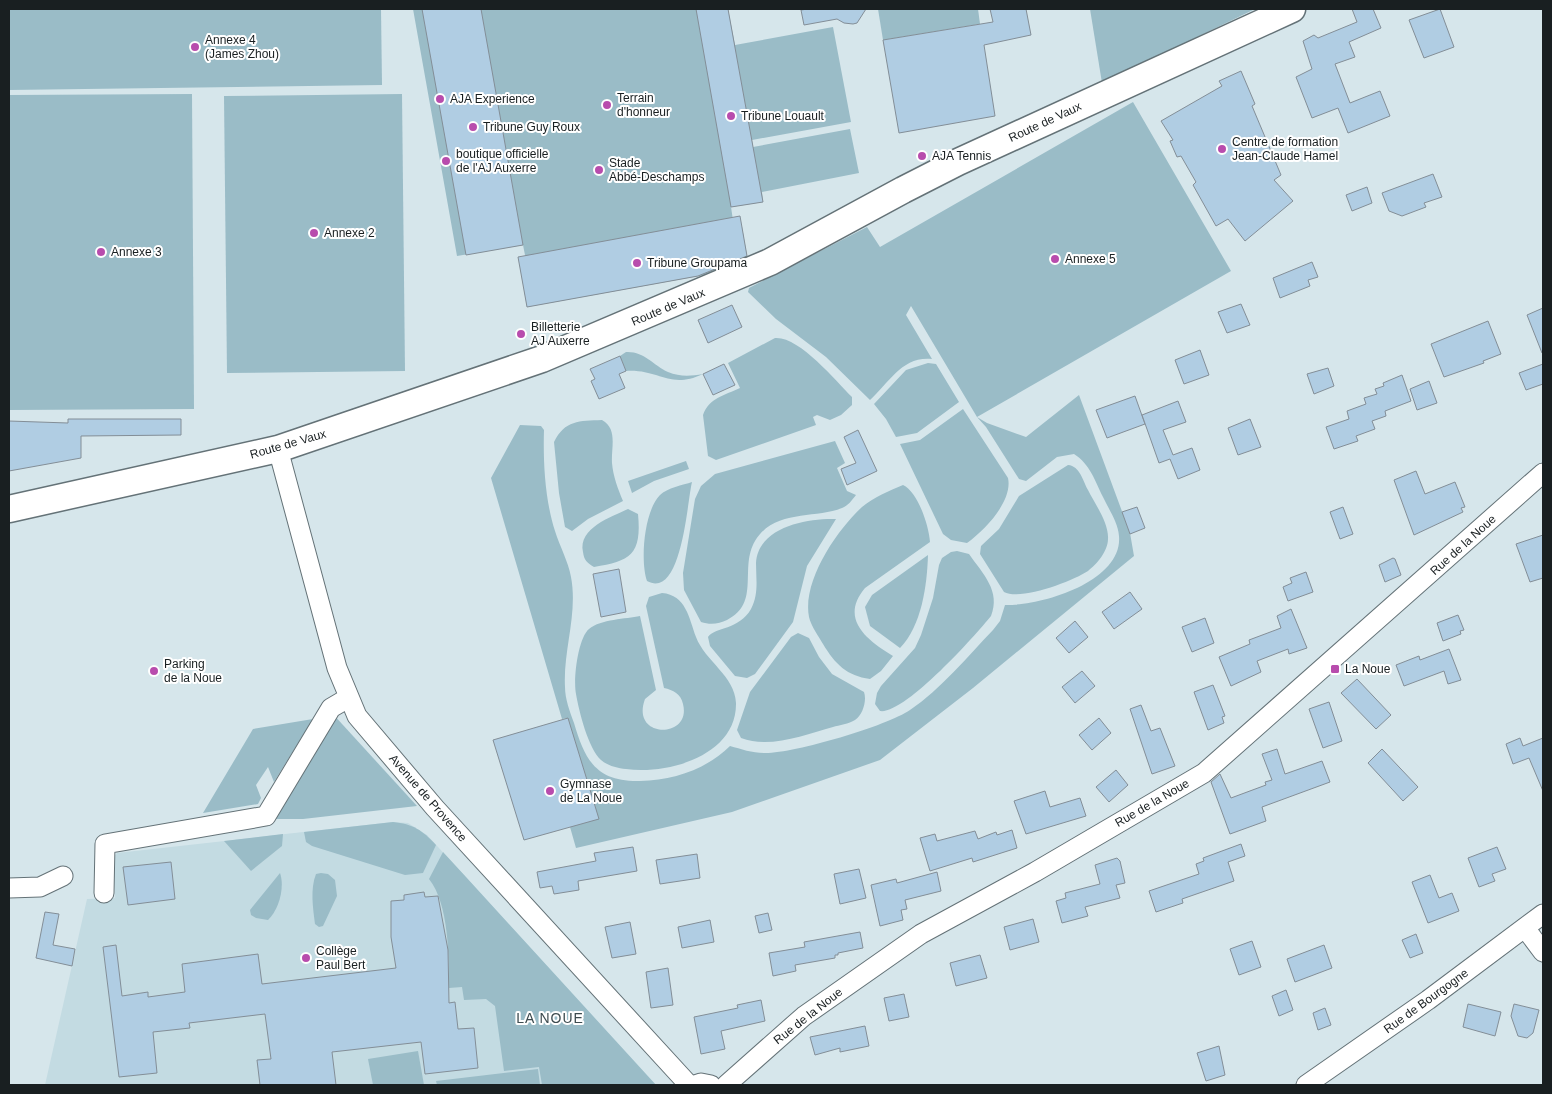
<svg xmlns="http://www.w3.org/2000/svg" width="1552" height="1094" viewBox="0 0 1552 1094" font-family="Arial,sans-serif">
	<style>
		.built { fill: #c3dbe2 }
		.green { fill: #9abcc7 }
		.building { fill: #b0cde3; stroke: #838e97 }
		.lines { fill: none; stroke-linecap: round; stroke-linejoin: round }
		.street-casing { stroke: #647277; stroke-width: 21 }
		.secondary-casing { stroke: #647277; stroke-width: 29 }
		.street { stroke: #fff; stroke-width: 19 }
		.secondary { stroke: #fff; stroke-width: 26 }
		.poi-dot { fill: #b84cad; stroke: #fff; stroke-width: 2 }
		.labels { text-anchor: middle; stroke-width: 4; stroke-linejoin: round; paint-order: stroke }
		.poi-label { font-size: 12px; fill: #191f21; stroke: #fff; text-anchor: start }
		.street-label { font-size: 12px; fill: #191f21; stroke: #fff }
		.neighbourhood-label { font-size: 14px; letter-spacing: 1px; fill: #3d4b4f; stroke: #fff }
	</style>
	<rect width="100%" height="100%" fill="#d6e6eb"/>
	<!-- built -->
	<path class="built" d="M393,822l15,1 19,12 229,250h-611l42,-186 28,-1 -2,-40 4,-5z"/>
	<!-- green -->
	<g class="green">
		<path d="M9,9h372l1,76 -373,5z"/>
		<path d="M413,9h315l7,36 98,-18 18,95 -99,18 1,7 97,-18 9,44 -97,19 1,10 -32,5 3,20h8l7,40 -222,40 -7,-40 7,-2 -4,-20 -66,11z"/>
		<path d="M878,9h100l2,15 -97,16z"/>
		<path d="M1090,9h165l-153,74z"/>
		<path d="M192,94l2,315 -185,1v-315z"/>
		<path d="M402,94l3,277 -178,2 -3,-277z"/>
		<path d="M1133,102l98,169 -254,146 10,6 39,14 53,-42 51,138 4,23 -161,132 -93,72 -148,52 -156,36 -6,-21 -2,-109 -6,1 -71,-241 29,-53 21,1 3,4c-1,32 1,70 11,101 5,16 13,30 16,46 7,37 -8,73 -6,110 0,12 5,25 9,36 11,38 23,59 66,58 34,-1 65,-11 90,-35 11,3 22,7 34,7 28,1 123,-27 146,-43 31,-21 57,-53 83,-80l7,-9 5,-16c35,1 118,-23 114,-69 -1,-14 -10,-26 -16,-39 -8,-16 -13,-33 -29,-43l-17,3 -31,24 -7,-2 -33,-52 -9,-10 -66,-111 -5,9 26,44c-30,-3 -42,23 -62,41l-44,-43 -50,-38 -28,-27 1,-4 118,-61 13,20z"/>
		<path d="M775,338c24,-2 60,42 77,59v8l-11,10 -11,5 -13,-5 -4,2 3,8 -100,35 -8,-4 -5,-41c6,-17 22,-20 37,-27l-12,-25z"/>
		<path d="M626,352c18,-1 27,13 42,20 12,5 23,4 35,2 -34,16 -43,-5 -77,-3l-6,-15z"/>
		<path d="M928,363l8,1 23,38 -42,31 -21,4 -10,-18 -12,-15 32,-34z"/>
		<path d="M963,409l45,69c5,23 -23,52 -41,65l-16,-3 -8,-6 -43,-90 20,-4z"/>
		<path d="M602,420c16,9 9,27 10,43 1,13 6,26 11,38l-35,18 -16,12 -7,-4 -6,-34 -5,-51c11,-22 25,-21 48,-22z"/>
		<path d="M835,441l10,22 -8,5 10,23 9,4c-4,5 -8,11 -14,13 -27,11 -68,1 -87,33 -16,27 6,62 -28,79 -8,4 -17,5 -26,2l-17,-32 -1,-17 12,-74 6,-13 14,-12z"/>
		<path d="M686,461l3,8 -35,12 -22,12 -4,-12z"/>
		<path d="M1068,465c12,1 15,16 20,25 7,14 21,33 20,49 0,12 -11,25 -20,32 -15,10 -67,30 -84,21l-24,-38 1,-8 18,-17 20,-33z"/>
		<path d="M692,482c-5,20 -10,118 -45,99 -7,-20 -3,-70 13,-86 7,-7 23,-10 32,-13z"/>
		<path d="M903,485c15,7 26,41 27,57l-65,46c-26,31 2,52 28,68l-12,15 -11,8c-23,-3 -35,-15 -47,-35 -4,-7 -12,-18 -14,-27 -7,-36 28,-87 53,-110 12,-10 27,-16 41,-22z"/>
		<path d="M628,509l10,5c4,41 -8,47 -44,53 -7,-4 -10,-7 -11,-15 -5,-24 28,-35 45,-43z"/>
		<path d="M836,519l-29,47 -14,56 -38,52 -8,4 -12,-2 -25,-30 -2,-9c7,-10 31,-7 43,-28 8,-15 5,-30 5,-46 2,-36 51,-45 80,-44z"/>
		<path d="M957,551l12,3c14,20 32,37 22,62 -16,20 -87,99 -111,95l-5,-7 2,-11 4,-7 34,-38 6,-13 12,-37 6,-33 3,-7 9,-6z"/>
		<path d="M928,555c-1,30 -6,70 -28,93l-30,-22 -5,-19 7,-12z"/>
		<path d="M662,593c24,2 27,25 34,44 9,24 39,39 40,66 1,53 -69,72 -110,66 -9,-1 -18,-3 -25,-9 -13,-12 -22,-49 -25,-66 -3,-15 2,-56 13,-65 12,-10 37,-10 51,-13l16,74 -11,9c-15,40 47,40 38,5 -2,-10 -10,-14 -19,-16l-18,-82 3,-9z"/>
		<path d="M798,633l11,5 10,19 13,17 32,18c3,8 -1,23 -9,28 -6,4 -16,5 -22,7 -28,8 -64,22 -92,11l-4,-8 13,-38 41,-55z"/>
		<path d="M332,713l85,93 -114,13h-33z"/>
		<path d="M313,719l-39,63 -6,-15 -12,18 5,13 -3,6 -55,9 50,-84z"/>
		<path d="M393,822c20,2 29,8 43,23l-13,28 -18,2 -93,-29 -6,-4 -2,-10z"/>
		<path d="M283,834l-1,12 -31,25 -27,-30z"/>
		<path d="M443,852l23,25 190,208h-114l-3,-18 -35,4 -9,-65 -9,-7 -22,1 -2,-13 -13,1c0,-31 0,-84 -20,-109z"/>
		<path d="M280,873c5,14 -1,37 -12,47l-12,-2 -5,-3 -1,-5z"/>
		<path d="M321,873l7,1 7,6 2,16 -14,30 -4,1 -4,-3c-2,-16 -5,-35 1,-50z"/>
		<path d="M418,1051l6,34h-51l-5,-26z"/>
		<path d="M538,1069l2,16h-103l-1,-4z"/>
	</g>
	<!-- building -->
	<g class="building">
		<path d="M422,9h59l42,236 -57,10z"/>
		<path d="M696,9h32l35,193 -32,5z"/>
		<path d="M808,9h58l-9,14 -4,1 -9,-1 -7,-4 -33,6 -3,-15z"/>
		<path d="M990,9h36l5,26 -47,10 11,71 -96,17 -16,-93 110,-18z"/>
		<path d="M1352,9h21l8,19 -32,14 6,15 -20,7 15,39 30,-12 10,25 -42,17 -10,-25 -26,10 -16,-41 16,-8 -9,-28 11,-6 4,3 39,-16z"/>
		<path d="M1440,9l14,38 -30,11 -15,-38z"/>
		<path d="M1241,71l14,33 -3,2 29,69 -7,5 19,21 -48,40 -17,-22 -12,7 -23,-41 3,-3 -15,-26 -4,1 -7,-16 3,-1 -12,-19 61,-35 -3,-5z"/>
		<path d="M1433,174l9,23 -18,6 2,4 -24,9 -13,-5 -7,-18z"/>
		<path d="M1367,187l5,16 -20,8 -6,-16z"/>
		<path d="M740,216l7,40 -49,20 -171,31 -9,-50z"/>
		<path d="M1312,262l6,15 -10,3 2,6 -30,12 -7,-20z"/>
		<path d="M1241,304l9,21 -23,8 -9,-21z"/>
		<path d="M732,305l10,22 -34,16 -10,-23z"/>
		<path d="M1543,308v45h-1l-15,-38z"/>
		<path d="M1488,321l13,33 -18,7 1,2 -40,14 -13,-33z"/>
		<path d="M1200,350l9,25 -25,9 -9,-24z"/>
		<path d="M620,356l6,15 -7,3 6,14 -26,11 -8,-18 4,-2 -5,-10z"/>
		<path d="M724,364l11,21 -22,10 -10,-21z"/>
		<path d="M1543,364v20l-17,6 -7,-17z"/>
		<path d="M1328,368l6,18 -20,8 -7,-20z"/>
		<path d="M1402,375l9,26 -26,10 1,5 -14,5 3,8 -19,7 2,5 -24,8 -8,-22 23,-8 -2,-8 19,-7 -2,-6 13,-4 -2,-5 9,-3 -1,-3z"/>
		<path d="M1429,381l8,22 -20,7 -7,-21z"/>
		<path d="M1135,396l10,28 -38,14 -11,-28z"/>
		<path d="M1178,401l8,21 -23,8 10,25 19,-7 8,22 -22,9 -8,-20 -11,4 -17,-48z"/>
		<path d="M68,419h113v16l-100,1v22l-72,13v-50l59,2z"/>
		<path d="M1250,419l11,28 -23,8 -10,-27z"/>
		<path d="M858,430l19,41 -30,14 -6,-16 15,-6 -12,-26z"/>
		<path d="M1416,471l9,23 30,-12 10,25 -4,1 2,4 -49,23 -20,-55z"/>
		<path d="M1137,507l8,21 -15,6 -8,-22z"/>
		<path d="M1343,507l10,27 -13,5 -10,-27z"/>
		<path d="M1543,535v43l-13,4 -14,-38z"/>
		<path d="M1393,558l2,1 6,16 -16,7 -6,-17z"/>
		<path d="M619,569l7,43 -25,5 -8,-43z"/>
		<path d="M1306,572l7,20 -25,9 -5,-14 9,-4 -2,-5z"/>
		<path d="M1130,592l12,17 -28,20 -12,-17z"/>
		<path d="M1291,609l16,39 -18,6 -1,-5 -31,12 4,11 -30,14 -12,-29 31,-13 -1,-4 32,-12 -4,-12z"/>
		<path d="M1458,615l6,15 -4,1 1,3 -18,7 -6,-18z"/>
		<path d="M1205,618l9,25 -22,9 -10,-25z"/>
		<path d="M1075,621l13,16 -19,16 -13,-15z"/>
		<path d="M1449,649l12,31 -13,4 -4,-13 -40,15 -8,-21 23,-9 1,4z"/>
		<path d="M1082,671l13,15 -20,17 -13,-16z"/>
		<path d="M1357,679l34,36 -15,14 -35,-36z"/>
		<path d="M1213,685l12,31 -3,1 2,6 -16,7 -14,-38z"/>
		<path d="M1329,702l13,39 -19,7 -14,-39z"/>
		<path d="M1141,705l10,26 9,-3 15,38 -23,8 -22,-65z"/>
		<path d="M568,718l31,101 -75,21 -31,-100z"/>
		<path d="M1099,718l12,15 -19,17 -13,-15z"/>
		<path d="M1520,738l3,8 20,-8v53l-14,-33 -16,6 -7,-20z"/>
		<path d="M1277,749l8,25 37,-13 8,21 -68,25 4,14 -36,13 -19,-52 9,-8 11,24 35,-13 -1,-3 7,-2 -10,-26z"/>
		<path d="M1382,749l36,38 -15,14 -35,-38z"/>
		<path d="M1116,770l12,15 -19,17 -13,-15z"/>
		<path d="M1045,791l5,16 30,-9 6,18 -60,18 -12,-33z"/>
		<path d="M1012,830l5,18 -44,14 -1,-4 -42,13 -10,-33 15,-4 2,7 38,-10 3,8 18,-7 1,3z"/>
		<path d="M1241,844l4,12 -17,6 6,19 -52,18 1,4 -27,9 -7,-21 50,-17 -3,-10 8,-3 -1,-3z"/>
		<path d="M633,847l4,24 -59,10 1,9 -25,4 -2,-8 -12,2 -3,-16 59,-11 -2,-8z"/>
		<path d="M1497,847l9,22 -14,5 3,7 -16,6 -11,-29z"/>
		<path d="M697,854l3,24 -40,6 -4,-24z"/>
		<path d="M1117,858l3,3 5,22 -9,2 4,13 -35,9 3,9 -26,7 -6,-22 10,-3 -1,-5 35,-9 -5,-19z"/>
		<path d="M171,862l4,37 -47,6 -5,-38z"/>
		<path d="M859,869l7,29 -26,6 -6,-30z"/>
		<path d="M937,872l4,19 -36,9 2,9 -6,1 2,10 -23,6 -9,-41 25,-6 1,4z"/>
		<path d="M1430,875l9,23 13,-5 7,18 -31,12 -16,-41z"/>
		<path d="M424,892l1,5 13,-1 10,54 1,53 6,-1 3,27 16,-1 4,40 -53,6 -4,-32 -89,10 4,33h-76l-3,-25 14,-1 -6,-45 -76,9 1,5 -37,4 4,41 -38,4 -16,-130 13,-2 6,51 26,-4v5l37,-5 -3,-28 76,-10 4,30 134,-16 -5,-31v-36l13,-1v-5z"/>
		<path d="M45,912l14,2 -6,31 22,4 -3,17 -36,-8z"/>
		<path d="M768,913l4,17 -13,3 -4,-17z"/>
		<path d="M1033,919l6,23 -29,8 -6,-23z"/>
		<path d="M710,920l4,22 -32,6 -4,-21z"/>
		<path d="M630,922l6,32 -24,4 -7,-31z"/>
		<path d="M860,932l3,16 -25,5v2h-3v3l-40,7 1,6 -23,5 -4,-23 36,-6 -1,-5z"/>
		<path d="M1416,934l7,19 -13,5 -8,-18z"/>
		<path d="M1252,941l9,26 -22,8 -9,-26z"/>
		<path d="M1324,945l8,23 -37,14 -8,-23z"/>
		<path d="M980,955l7,23 -31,8 -6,-23z"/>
		<path d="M668,968l5,37 -22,3 -5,-36z"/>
		<path d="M1286,990l7,20 -14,6 -7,-20z"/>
		<path d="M904,994l5,23 -20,4 -5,-23z"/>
		<path d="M761,1000l4,21 -44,10 4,18 -24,5 -7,-37 44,-9 -1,-3z"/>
		<path d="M1468,1004l33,8 -6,24 -32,-9z"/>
		<path d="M1514,1004l25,6 -6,23 -6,5 -9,-2 -7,-20z"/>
		<path d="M1325,1008l6,17 -13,5 -5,-17z"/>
		<path d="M865,1026l4,20 -29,6v-4l-25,7 -5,-18z"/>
		<path d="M1219,1046l6,29 -19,6 -9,-28z"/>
	</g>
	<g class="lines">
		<!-- street casing -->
		<g class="street-casing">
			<g id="street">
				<path d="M278,449l59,219 20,48 78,92 254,277"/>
				<path d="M9,888l31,-1 23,-11"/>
				<path d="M104,893l1,-49 161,-28 65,-108 17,-10"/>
				<path d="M1525,928l18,24"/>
				<path d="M695,1085l6,-2 10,2"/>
				<path d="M726,1085l78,-69 117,-82 114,-62 169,-99 339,-300"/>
				<path d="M1306,1085l122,-85 115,-86"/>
			</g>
		</g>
		<!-- secondary casing -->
		<g class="secondary-casing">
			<path id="secondary" d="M9,509l269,-60 264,-90 228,-97 133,-72 55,-28 334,-153"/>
		</g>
		<!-- street -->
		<use href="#street" class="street"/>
		<!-- secondary -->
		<use href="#secondary" class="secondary"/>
	</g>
	<!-- markers -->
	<g class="poi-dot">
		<circle cx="195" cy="47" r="5"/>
		<circle cx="440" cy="99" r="5"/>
		<circle cx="607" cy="105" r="5"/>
		<circle cx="731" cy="116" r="5"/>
		<circle cx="473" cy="127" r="5"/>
		<circle cx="1222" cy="149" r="5"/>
		<circle cx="922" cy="156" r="5"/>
		<circle cx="446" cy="161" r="5"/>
		<circle cx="599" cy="170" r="5"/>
		<circle cx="314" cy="233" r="5"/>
		<circle cx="101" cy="252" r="5"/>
		<circle cx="1055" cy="259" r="5"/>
		<circle cx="637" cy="263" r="5"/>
		<circle cx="521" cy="334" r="5"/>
		<rect x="1330" y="664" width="10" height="10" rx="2.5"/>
		<circle cx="154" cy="671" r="5"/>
		<circle cx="550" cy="791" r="5"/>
		<circle cx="306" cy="958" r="5"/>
	</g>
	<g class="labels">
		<!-- poi labels -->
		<g class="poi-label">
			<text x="205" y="44">Annexe 4<tspan x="205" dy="14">(James Zhou)</tspan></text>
			<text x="617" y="102">Terrain<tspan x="617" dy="14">d'honneur</tspan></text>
			<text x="450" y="103">AJA Experience</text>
			<text x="741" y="120">Tribune Louault</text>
			<text x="483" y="131">Tribune Guy Roux</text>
			<text x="1232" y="146">Centre de formation<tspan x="1232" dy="14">Jean-Claude Hamel</tspan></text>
			<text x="456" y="158">boutique officielle<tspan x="456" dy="14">de l'AJ Auxerre</tspan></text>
			<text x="932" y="160">AJA Tennis</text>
			<text x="609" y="167">Stade<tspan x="609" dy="14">Abbé-Deschamps</tspan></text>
			<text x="324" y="237">Annexe 2</text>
			<text x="111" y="256">Annexe 3</text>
			<text x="1065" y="263">Annexe 5</text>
			<text x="647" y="267">Tribune Groupama</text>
			<text x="531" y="331">Billetterie<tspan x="531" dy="14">AJ Auxerre</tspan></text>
			<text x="164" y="668">Parking<tspan x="164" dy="14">de la Noue</tspan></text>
			<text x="1345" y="673">La Noue</text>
			<text x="560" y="788">Gymnase<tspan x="560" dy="14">de La Noue</tspan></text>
			<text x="316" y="955">Collège<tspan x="316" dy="14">Paul Bert</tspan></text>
		</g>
		<!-- street labels -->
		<g class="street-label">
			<text transform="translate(1045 122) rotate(-25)" y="4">Route de Vaux</text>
			<text transform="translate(668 307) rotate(-23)" y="4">Route de Vaux</text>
			<text transform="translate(288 444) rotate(-16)" y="4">Route de Vaux</text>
			<text transform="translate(1463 545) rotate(-42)" y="4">Rue de la Noue</text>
			<text transform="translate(428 798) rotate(49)" y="4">Avenue de Provence</text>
			<text transform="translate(1152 803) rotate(-30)" y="4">Rue de la Noue</text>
			<text transform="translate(1426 1001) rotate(-36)" y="4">Rue de Bourgogne</text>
			<text transform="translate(808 1016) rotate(-38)" y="4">Rue de la Noue</text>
		</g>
		<!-- neighbourhood labels -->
		<g class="neighbourhood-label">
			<text x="550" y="1023">LA NOUE</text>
		</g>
	</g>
	<!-- border -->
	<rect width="1552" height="1094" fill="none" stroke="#191f21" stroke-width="20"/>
</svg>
